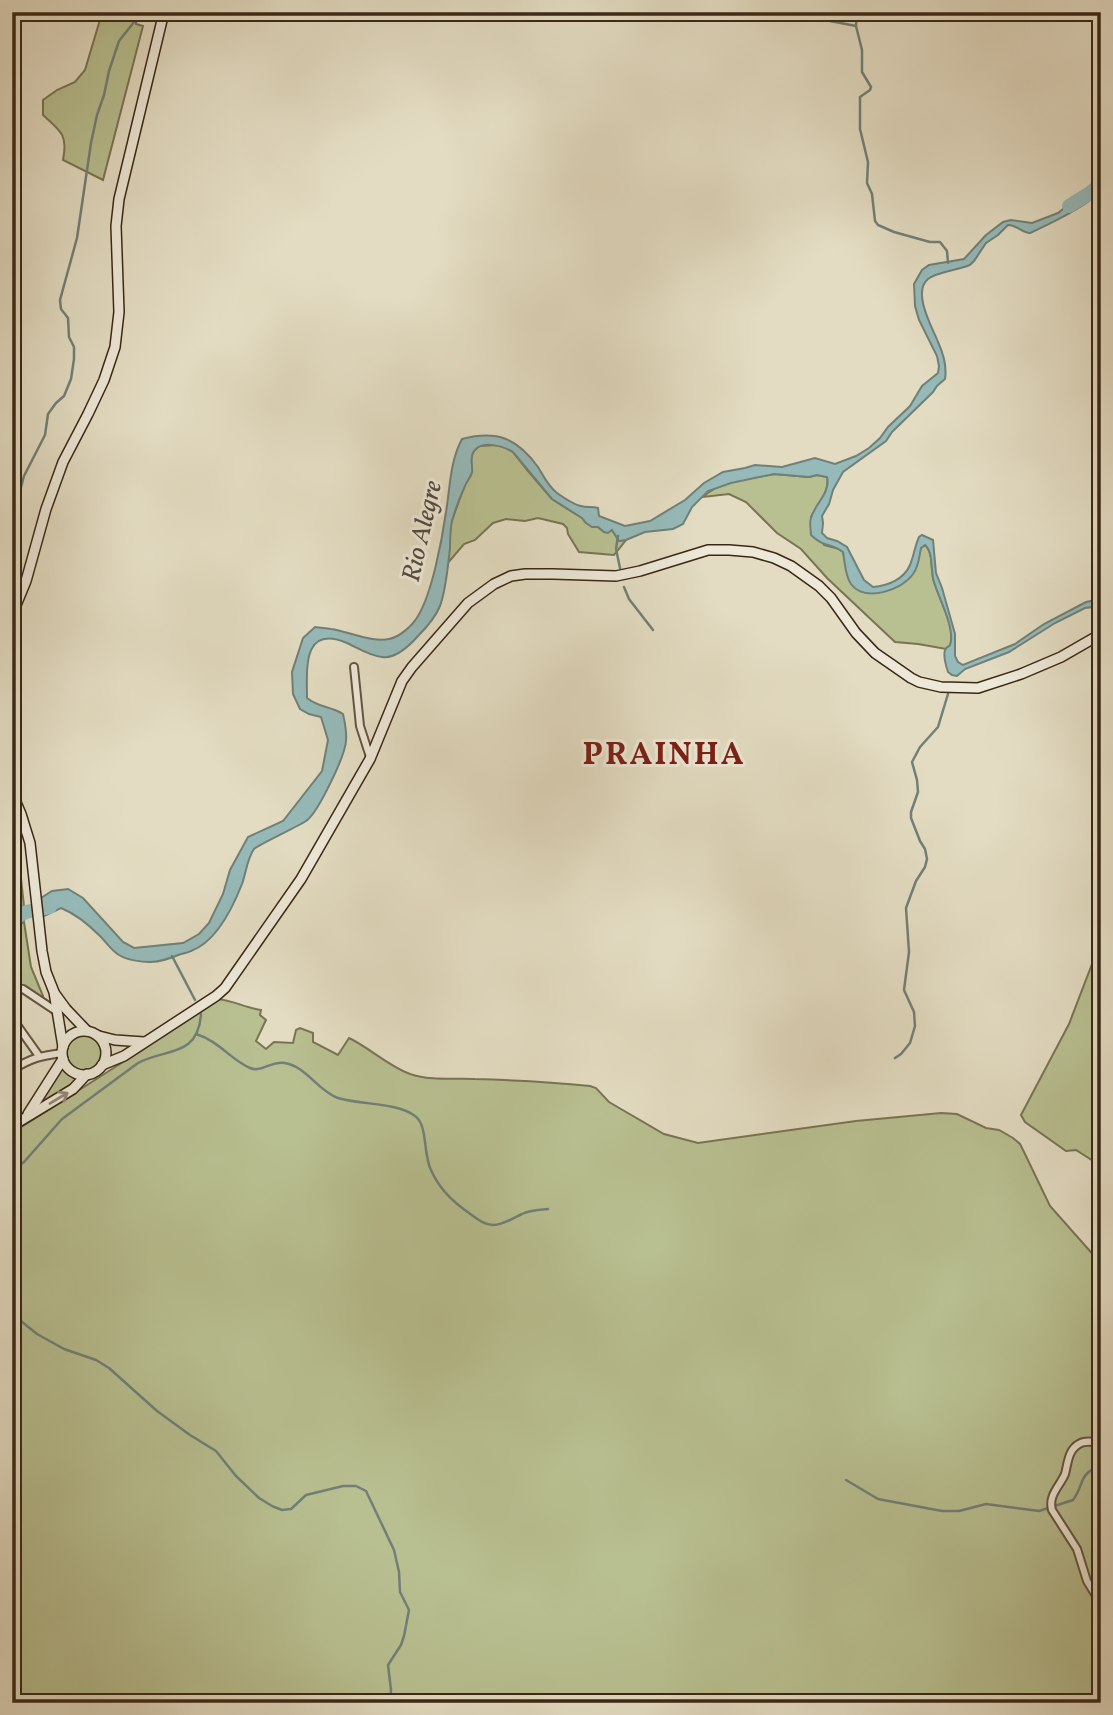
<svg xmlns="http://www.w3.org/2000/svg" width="1113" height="1715" viewBox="0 0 1113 1715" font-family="Vollkorn,serif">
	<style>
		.green { fill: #b8bf90; stroke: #797453; stroke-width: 2 }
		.water { fill: #96bab9; stroke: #718078; stroke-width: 2 }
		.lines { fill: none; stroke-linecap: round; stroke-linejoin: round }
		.stream { stroke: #718078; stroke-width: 2.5 }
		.river { stroke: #96bab9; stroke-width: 14 }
		.street-casing { stroke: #645541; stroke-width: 10 }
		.secondary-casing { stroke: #3a2816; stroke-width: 12 }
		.street { stroke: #ede8d7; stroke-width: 6 }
		.secondary { stroke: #ede8d7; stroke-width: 9 }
		.oneway { stroke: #948876 }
		.labels { text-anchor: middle; stroke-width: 6; stroke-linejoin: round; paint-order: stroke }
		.water-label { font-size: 26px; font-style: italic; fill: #514c3f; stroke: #ede8d7 }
		.district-label { font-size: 32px; font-weight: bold; letter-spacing: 2px; fill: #7a1f14; stroke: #ede8d7 }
	</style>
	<rect width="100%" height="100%" fill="#e3dcc2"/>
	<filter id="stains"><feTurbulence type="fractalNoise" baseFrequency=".00286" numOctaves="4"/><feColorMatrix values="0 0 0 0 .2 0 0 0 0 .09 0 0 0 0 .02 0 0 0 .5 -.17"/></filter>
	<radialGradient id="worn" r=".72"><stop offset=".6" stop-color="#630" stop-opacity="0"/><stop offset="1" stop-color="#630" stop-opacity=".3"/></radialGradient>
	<!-- green -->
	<g class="green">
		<path d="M137,12l-1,12 7,2 -40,154 -40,-20c5,-25 -2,-29 -20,-45v-15l14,-10 18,-8 10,-12 17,-57z"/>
		<path d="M498,445l6,1 9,6 15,19 24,28 30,19 4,5 12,4 6,5 8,-2 7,11 7,-1 -12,15 -35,-3 -11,-18 -1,-6 -4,-4 -25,-6 -13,3 -19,-2 -13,4 -18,17 -11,4 -17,20 4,-41 14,-39 7,-14 -1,-12 2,-6 6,-6z"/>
		<path d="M774,474l35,3 8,-2 10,2c3,14 -9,27 -16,40l13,28 15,4 4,3c5,22 5,45 34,40 9,-1 19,-3 26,-9 7,-6 14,-27 18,-35l4,-3c9,8 5,25 9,37 5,16 19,41 17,58 0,6 -2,6 -5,9l-28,-5 -23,-2 -68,-64 -26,-29 -24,-16 -31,-31 -17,-8 -26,3c17,-17 48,-18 71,-23z"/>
		<path d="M12,825l7,35 5,46 -12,4z"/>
		<path d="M1101,880v286l-25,-16 -10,1 -41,-29 -4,-7 48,-91 28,-73v-60z"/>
		<path d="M24,922l7,45 12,29v3h-4l-22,-17 -5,3v-56z"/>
		<path d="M217,999c15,1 29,9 44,11l-1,5 6,5 -10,21 10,8 8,-7 19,1 3,-13 4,-2 13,5v9l25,13 11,-17c21,10 39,28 61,36 20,7 45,4 65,5 39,1 77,3 115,7l6,2 13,14 55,32 34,9 158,-22 85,-8 16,1 29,14 13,2 14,8 7,6 4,8 26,54 47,53 4,18v426h-1089v-570l111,-71z"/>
		<circle cx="83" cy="1053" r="18"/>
		<path d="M61,1066l7,7 14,4 -50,34z"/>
	</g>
	<!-- water -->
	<g class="water">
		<path d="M1101,176c0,4 1,8 0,12 -5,15 -56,38 -71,45 -8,0 -13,-8 -22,-8l-10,10 -12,8 -12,18 -4,4c-12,5 -33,7 -42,14 -16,13 4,48 10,63 5,11 9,25 7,37l-8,7 -4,6 -41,40 -6,9 -43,31 -10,18 -4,14 -7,12 1,7 -1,10 5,5 10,3 10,6 17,33 9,7c15,-1 31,-8 37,-22 4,-10 5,-19 9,-28l3,-2 11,5 3,33 6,15 13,46v22l3,6 5,3 52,-21 29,-20 42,-22 15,-3v7l-16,2 -30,15 -46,29 -44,17 -8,7 -5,-1 -4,-3c-2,-6 -5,-16 -3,-22 4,-7 5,0 6,-9 2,-17 -12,-43 -17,-59 -4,-12 0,-29 -9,-37l-4,3c-2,9 -2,18 -8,26 -11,16 -48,29 -62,10 -6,-8 -6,-22 -8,-32 -11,-9 -19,-4 -32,-17 0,-6 -2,-12 0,-17 4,-15 20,-25 16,-41l-10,-2 -8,2 -35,-3 -43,9 -23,8 -16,16 -9,17 -10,5 -28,3 -19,8 -7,1 -7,-11 -4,3 -4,-1 -6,-5h-6l-6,-4 -4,-5 -30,-19 -39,-47c-10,-6 -31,-12 -39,-1 -5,7 -1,14 -2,21 -1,5 -5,9 -7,14 -5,11 -10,24 -13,35 -2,9 -2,18 -2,27 -2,17 -4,42 -10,58 -5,12 -13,21 -22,30 -8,9 -23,23 -36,21 -12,-1 -24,-9 -35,-14 -45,-19 -40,26 -40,55 12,10 24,8 36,16 2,9 4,17 3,27 -1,15 -28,72 -40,80 -9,6 -48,24 -52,28 -7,10 -8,24 -12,35 -9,23 -26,58 -51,67 -3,2 -7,2 -10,3 -10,4 -20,8 -31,8 -9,0 -23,-2 -31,-7 -7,-4 -13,-13 -19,-19 -11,-11 -24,-22 -39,-28l-19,9 -1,-19 11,-7 16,-2 15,9 40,44 11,6 49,-5 16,-9 10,-11 14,-29 7,-24 18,-33 35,-16 39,-50 6,-31 -7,-23 -12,-3 -9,-5 -7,-15 -1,-22 11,-34 12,-11c5,1 11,1 16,2 16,2 42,14 58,10 11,-2 24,-14 29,-23 14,-23 24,-76 28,-104 4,-24 4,-51 16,-73 35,-9 55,-1 76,28 6,10 10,19 19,26 7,5 17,12 24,13 6,2 11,0 17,2l1,8 26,10 25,-5 35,-21 19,-17 19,-11 22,-4 10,-3 27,2 33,-9 20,6 21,-8 13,-8 11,-10 8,-11 22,-21 12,-20 16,-13 1,-7 -2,-10 -18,-36 -4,-14 -1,-22 8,-14 7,-5 35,-6 22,-24 17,-13 8,-2 21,3 26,-10 15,-12 16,-6 5,-5z"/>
		<path d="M24,906v16l-12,7v-19z"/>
	</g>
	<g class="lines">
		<!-- stream -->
		<g class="stream">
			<path d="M808,12l17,8 31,6"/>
			<path d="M857,12l-1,14 6,24v22l9,15 -1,3 -10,7v32l8,33 -1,21 5,11 3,27 3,4 16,7 36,10h10l7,9 1,12"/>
			<path d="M12,527l5,-10 3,-26 4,-15 21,-41 3,-21 8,-11 8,-7 7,-17 3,-20v-12l-5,-10 -1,-19 -7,-9 -1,-9 17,-62 14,-95 6,-28 7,-20 5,-24 10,-30 15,-19 4,-10"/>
			<path d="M618,536l-2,13 4,19"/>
			<path d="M624,587l5,12 24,31"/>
			<path d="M172,956l23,44"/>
			<path d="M196,1034c23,7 35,26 54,34 12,5 22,-8 35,-5 22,4 33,28 53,35 22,7 58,4 77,18 13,9 8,39 16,54 8,19 22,32 38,43 7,5 15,12 24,12 10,0 20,-7 29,-11 8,-4 17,-4 26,-5"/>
			<path d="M895,1058l6,-4 9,-11 5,-17 -1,-14 -10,-22 5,-38 -3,-44 10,-27 9,-14 2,-8 -2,-10 -5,-8 -9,-23v-6l7,-20 -1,-12 -5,-18 8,-15 18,-20 10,-33"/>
			<path d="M12,1171l12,-9 38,-43 76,-56c27,-15 60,-5 63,-49"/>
			<path d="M12,1309l9,12 16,13 27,15 32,11 13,8 48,43 33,24 26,16 20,25 23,22 13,8 10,4 9,-1 15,-14 37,-9h13l10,5 28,59 5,22 1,20 9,18 -5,26 -3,9 -13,20 3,25 -1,13"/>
			<path d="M846,1480l32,19 64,12h17l27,-7 53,7 34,-11c12,-16 4,-25 28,-35"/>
		</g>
		<!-- river -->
		<g class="river">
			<path d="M1069,206l21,-13 11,-9"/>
			<path d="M12,919l14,-7 24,-5"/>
		</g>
		<!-- street casing -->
		<g class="street-casing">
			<g id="street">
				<path d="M354,667l6,59 10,31"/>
				<path d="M23,989l33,22"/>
				<path d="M12,1018l27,38"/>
				<path d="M12,1070c19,-12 28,-14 50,-17"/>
				<path d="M1101,1443c-7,-1 -16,-3 -22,1 -11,6 -11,19 -14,30 -5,12 -17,21 -13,36l25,39 10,32 14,23"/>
			</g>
		</g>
		<!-- secondary casing -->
		<g class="secondary-casing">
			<g id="secondary">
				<path d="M12,615l14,-34 20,-72 17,-47 25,-48 16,-34 11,-33 4,-35 -3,-86 3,-27 45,-187"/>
				<path d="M12,793l9,21 9,29 12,108 4,21 8,20 9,55"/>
				<path d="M55,994l11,15 21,22"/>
				<circle cx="84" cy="1053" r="22"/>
				<path d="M99,1036l16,4 29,2"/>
				<path d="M102,1065l22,-9 92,-60 9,-8 76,-109 69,-120 32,-78 10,-14 56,-64 26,-19 17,-8 14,-2h28l63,2 24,-5 68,-21h21l24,2 21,6 17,8 28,20 12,12 25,35 19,20 36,25 8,4 22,5 37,1 43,-14 40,-17 40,-23"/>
				<path d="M28,1114l35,-55"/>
				<path d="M12,1126l61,-37 14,-15"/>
			</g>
		</g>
		<!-- street -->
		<use href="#street" class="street"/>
		<!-- secondary -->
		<use href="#secondary" class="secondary"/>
	</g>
	<!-- one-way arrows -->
	<defs><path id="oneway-shaft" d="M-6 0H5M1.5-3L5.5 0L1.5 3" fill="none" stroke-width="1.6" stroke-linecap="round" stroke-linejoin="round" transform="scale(1.75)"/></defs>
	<use class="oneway" href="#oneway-shaft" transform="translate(59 1098) rotate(-31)"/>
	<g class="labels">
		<!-- water labels -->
		<g class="water-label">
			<text transform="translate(421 531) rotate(-77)" y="9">Rio Alegre</text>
		</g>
		<!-- district labels -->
		<g class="district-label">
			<text x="664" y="764">PRAINHA</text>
		</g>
	</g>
	<!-- margin -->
	<rect width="1113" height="1715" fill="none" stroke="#e3dcc2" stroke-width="42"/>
	<rect x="14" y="14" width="1085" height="1687" fill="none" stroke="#3a2816" stroke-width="3.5"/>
	<rect x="21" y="21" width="1071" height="1673" fill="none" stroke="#3a2816" stroke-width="2"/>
	<rect width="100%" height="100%" filter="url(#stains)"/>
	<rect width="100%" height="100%" fill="url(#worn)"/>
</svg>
